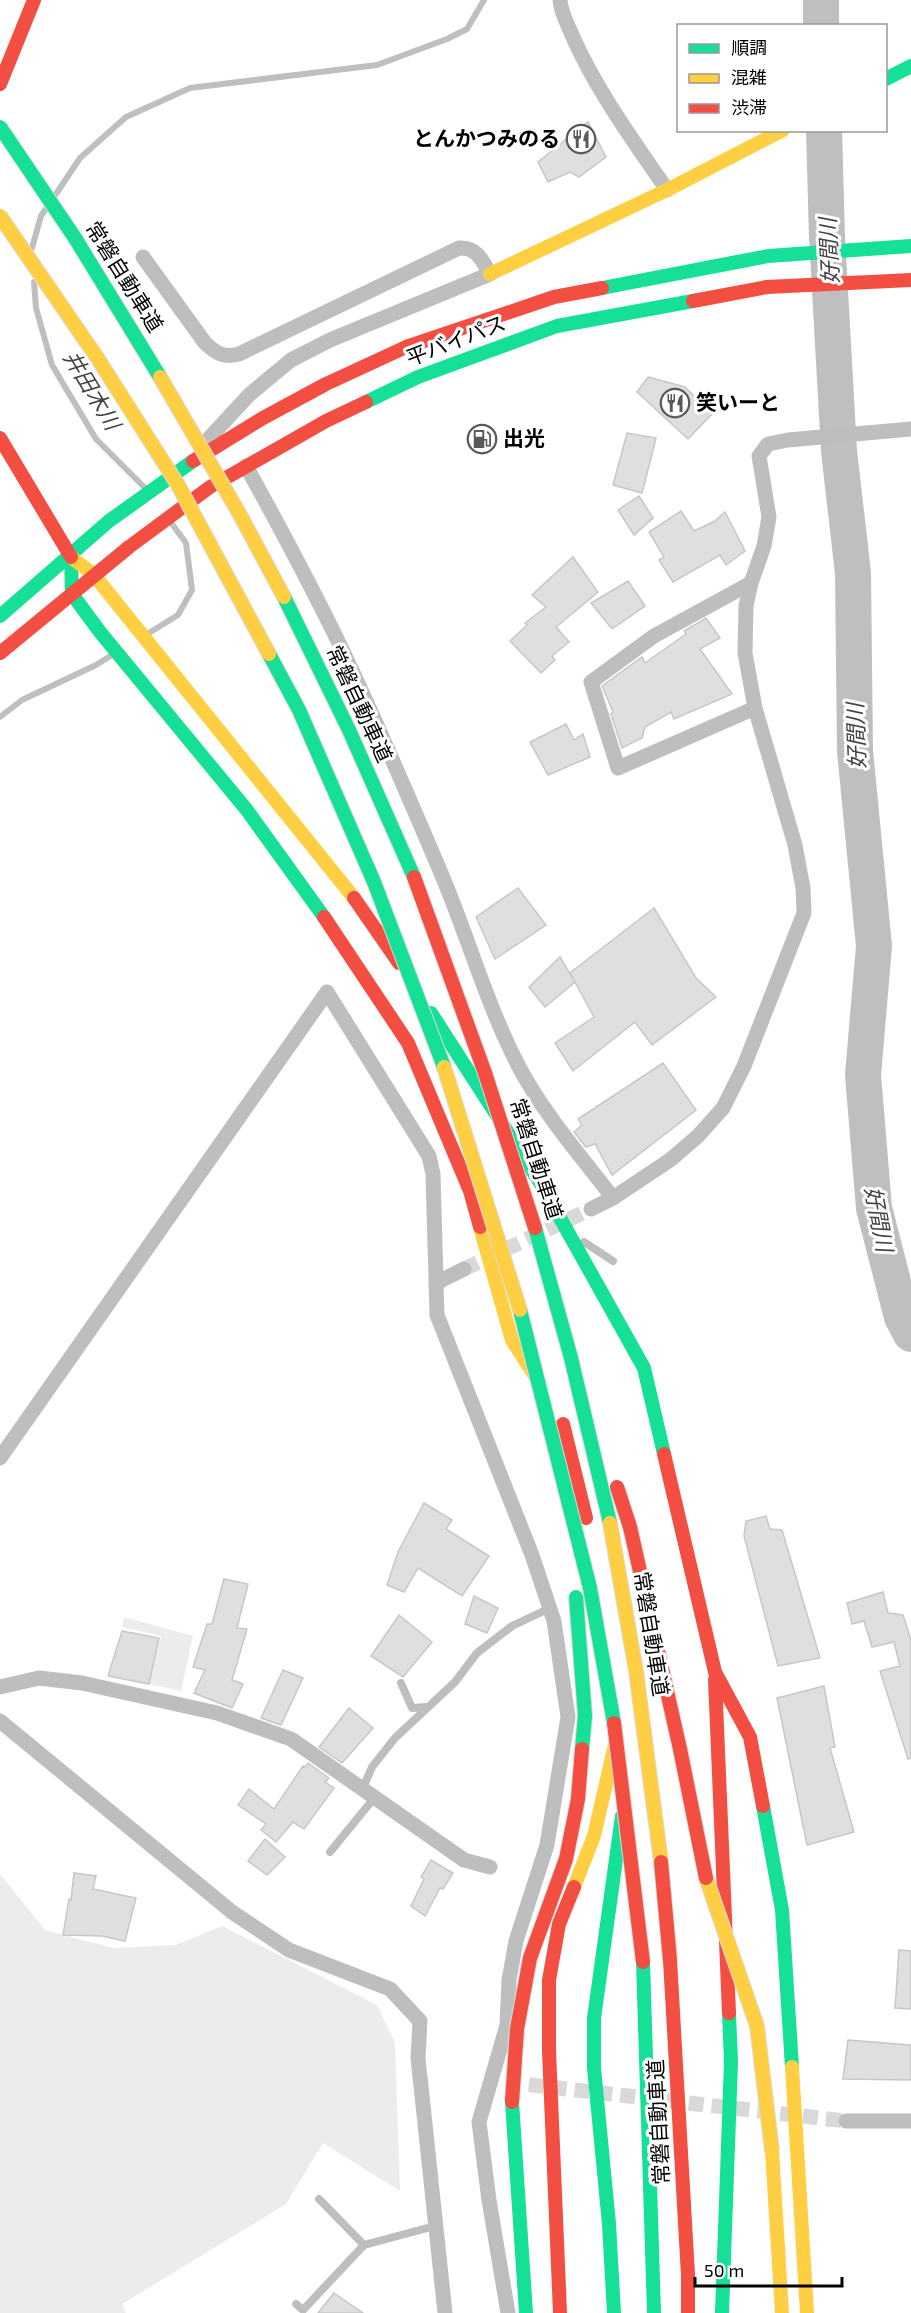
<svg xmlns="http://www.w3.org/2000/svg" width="911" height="2313" viewBox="0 0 911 2313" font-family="'Exo 2','Noto Sans JP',sans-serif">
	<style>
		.green { fill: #ececec }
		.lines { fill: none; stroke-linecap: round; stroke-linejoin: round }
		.stream { stroke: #bfbfbf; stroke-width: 6 }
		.river { stroke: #bfbfbf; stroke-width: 36 }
		.building { fill: #dfdfdf; stroke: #c7c7c7; stroke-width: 1.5 }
		.street-tunnel { stroke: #d9d9d9; stroke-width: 15; stroke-dasharray: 15 8; stroke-linecap: butt }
		.lane { stroke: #bebebe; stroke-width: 8 }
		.street { stroke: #bebebe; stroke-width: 15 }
		.fast { stroke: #16e098; stroke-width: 14 }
		.slow { stroke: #ffcf43; stroke-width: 14 }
		.jam { stroke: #f24e42; stroke-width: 14 }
		.fast-bridge-casing { stroke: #dbdbdb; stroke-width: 16; stroke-linecap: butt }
		.slow-bridge-casing { stroke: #dbdbdb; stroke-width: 16; stroke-linecap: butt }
		.jam-bridge-casing { stroke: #dbdbdb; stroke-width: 16; stroke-linecap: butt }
		.fast-bridge { stroke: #16e098; stroke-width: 14 }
		.slow-bridge { stroke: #ffcf43; stroke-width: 14 }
		.jam-bridge { stroke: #f24e42; stroke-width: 14 }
		.labels { text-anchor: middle; stroke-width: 6; stroke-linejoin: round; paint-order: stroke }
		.poi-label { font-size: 21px; font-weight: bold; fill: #000; stroke: #fff; text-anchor: start }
		.street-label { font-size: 21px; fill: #000; stroke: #fff }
		.water-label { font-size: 22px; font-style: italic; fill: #444; stroke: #fff }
	</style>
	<rect width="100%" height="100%" fill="#fff"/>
	<!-- green -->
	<g class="green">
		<path d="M124,1617l69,19 -12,55 -32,-7 12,-48 -39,-9z"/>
		<path d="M0,1874l45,56 68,18 63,-3 46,-19 155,79 18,38 5,148 -77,-48 -37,61 -164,100 4,9h-126z"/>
	</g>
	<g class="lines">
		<!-- stream -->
		<g class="stream">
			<path d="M56,194l24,-36 46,-41 64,-29 187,-23 70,-26 20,-10 17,-29"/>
			<path d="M32,248l9,-32 6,-9"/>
			<path d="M34,282l2,26 16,57 44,74 48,48"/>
			<path d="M149,633l29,-18 14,-25 -6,-47 -14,-19"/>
			<path d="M0,717l22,-17 74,-35 16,-10"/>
		</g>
		<!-- river -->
		<g class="river">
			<path d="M821,0v26"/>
			<path d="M824,130l3,107 12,214 14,122 2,178 19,195 -11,129 11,133 28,109 9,17"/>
		</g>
	</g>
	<!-- building -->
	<g class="building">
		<path d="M588,122l18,35 -27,20 -9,-5 -22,10 -10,-20z"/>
		<path d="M648,377l37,10 27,27 -24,25 -51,-47z"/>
		<path d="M627,433l29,5 -14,55 -29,-8z"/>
		<path d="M639,496l14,22 -19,17 -16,-25z"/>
		<path d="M681,511l13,20 21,-10 10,-9 20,39 -19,14 -6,-10 -47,27 -14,-22 5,-3 -15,-25z"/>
		<path d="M573,557l25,35 -42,35 13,15 -17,14 3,4 -14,13 -31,-32 17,-16 -2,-2 21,-16 -14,-12z"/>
		<path d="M628,581l17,25 -33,23 -21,-26z"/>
		<path d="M706,618l14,20 -20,11 32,45 -58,25 -3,-7 -26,15 -3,11 -20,10 -11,-34 2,-2 -11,-26 40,-29 3,6 41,-29 -2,-3z"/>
		<path d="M566,724l8,16 9,-6 7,23 -42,18 -18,-33z"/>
		<path d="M518,888l28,37 -51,34 -19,-42z"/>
		<path d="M654,908l42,70 20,19 -64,48 -17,-23 -62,49 -18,-28 39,-26 -24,-44z"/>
		<path d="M560,957l15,25 -30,25 -16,-20z"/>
		<path d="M663,1063l33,47 -84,65 -17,-31 -9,3 -12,-15 8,-7 -4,-6z"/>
		<path d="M424,1503l28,17 -6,9 43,27 -27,40 -44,-28 -14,24 -17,-7 11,-33z"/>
		<path d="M766,1516l4,13 12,1 38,128 -42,8 -34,-130 2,-15z"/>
		<path d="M224,1579l24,5 -11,44 10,1 -15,51 11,4 -11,24 -38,-15 11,-23 -12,-3 14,-43h5z"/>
		<path d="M883,1592l5,21 15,2 8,25v118l-3,1 -28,-88 20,-5 -6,-24 -22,5 -8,-26 -12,3 -5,-21z"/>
		<path d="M474,1596l24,12 -11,25 -22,-9z"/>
		<path d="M399,1615l33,27 -29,35 -32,-21z"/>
		<path d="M122,1631l37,7 -10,46 -41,-8z"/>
		<path d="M283,1670l20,8 -22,47 -20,-7z"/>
		<path d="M824,1686l11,61 -5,1 24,84 -47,13 -30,-147z"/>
		<path d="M349,1708l24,20 -31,35 -23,-16z"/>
		<path d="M308,1763l21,15 -4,4 9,6 -30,41 -11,-7 -17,20 -15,-12 5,-6 -28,-19 11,-16 25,20 29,-43 2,1z"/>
		<path d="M265,1839l20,18 -18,18 -19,-14z"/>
		<path d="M431,1860l22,13 -10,16 -3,-1 -15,28 -14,-10 13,-27 -3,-2z"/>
		<path d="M74,1873l22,3 -3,13 43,9 -11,43 -23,-5 -39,-1 6,-36 2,1z"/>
		<path d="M899,1950l12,1v58l-16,-1z"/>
		<path d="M848,2040l63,5v35l-68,-1z"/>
		<path d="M334,2293l29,20h-45z"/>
	</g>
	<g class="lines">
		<!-- street-tunnel -->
		<g class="street-tunnel">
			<path d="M464,1269l127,-60"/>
			<path d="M506,2082l340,39"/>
		</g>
		<!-- lane -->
		<g class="lane">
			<path d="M584,1242l29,19"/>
			<path d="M401,1683l11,25 14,-1"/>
			<path d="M363,1788l9,-21 23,-29 60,-56 22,-29 35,-27 38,-18"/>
			<path d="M330,1852l45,-55"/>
			<path d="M319,2199l45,46 71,-19"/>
			<path d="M296,2304l7,6 61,-65"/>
		</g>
		<!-- street -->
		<g class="street">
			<path d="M560,0c1,13 7,23 12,35 24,55 61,105 95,155"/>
			<path d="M143,257l62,86c12,11 19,15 34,11l220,-106c18,-1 23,12 31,26l-160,66 -39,20 -42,35 -48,52"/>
			<path d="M246,466c31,56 61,112 89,169 36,73 68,149 100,224 30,67 49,140 83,206 25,48 62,90 95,133l57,-38 28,-24 25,-28 21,-42 60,-153 -1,-25 -8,-43 -40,-137 -10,-55 1,-47 5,-23 13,-37 5,-29 -10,-61 9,-12 20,-4 123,-11"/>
			<path d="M751,583l-97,53 -63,46 27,86 137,-60"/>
			<path d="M591,1209l22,-11"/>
			<path d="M436,1283l28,-14"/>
			<path d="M0,1458l327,-466 102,164 4,18 4,141 95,240 22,66 14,96 -21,128 -31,96 -7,39 -2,45 -28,97 10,78 19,113"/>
			<path d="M0,1687l39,-9 43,5 135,30 74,26 173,121 26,7"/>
			<path d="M0,1721l232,191 57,38 101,39 30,32 -2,37 27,255"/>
			<path d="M846,2121h65"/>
		</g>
		<!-- fast -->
		<g class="fast">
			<path d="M886,79l25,-13"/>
			<path d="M602,288l166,-32 143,-10"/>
			<path d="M366,402l52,-25 139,-51 136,-25"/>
			<path d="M71,557l1,37 28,38 146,177 78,108"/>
			<path d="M0,616l109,-95 84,-60"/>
			<path d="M431,1013l110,171 103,184 20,86"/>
			<path d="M763,1806l19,104 10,157"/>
			<path d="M643,1962l11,351"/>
			<path d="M512,2102l14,211"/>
			<path d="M614,2313l-5,-89 -15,-156v-50l28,-202"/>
			<path d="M722,2313l9,-251 -2,-49"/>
		</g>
		<!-- slow -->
		<g class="slow">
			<path d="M490,274l177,-84 116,-60"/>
			<path d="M71,557l23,18 260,323"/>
			<path d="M480,1227l32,113 23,36"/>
			<path d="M574,1887l20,-51 22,-96"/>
			<path d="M792,2067l15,246"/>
			<path d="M772,2151l10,162"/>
		</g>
		<!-- jam -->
		<g class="jam">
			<path d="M0,84l34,-84"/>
			<path d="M693,301l74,-14 144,-7"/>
			<path d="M0,438l71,119"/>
			<path d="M193,461l70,-43 63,-34 80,-37 148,-50 48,-9"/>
			<path d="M0,653l129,-106 81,-60 116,-66 40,-19"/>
			<path d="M354,898l45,65"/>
			<path d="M324,917l84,126 62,148 10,36"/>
			<path d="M563,1424l23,94"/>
			<path d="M664,1454l51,218 35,65 13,69"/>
			<path d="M715,1679l14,334"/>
			<path d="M670,1960l18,315v38"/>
			<path d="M560,2313l-11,-262v-71l10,-56 15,-37"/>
		</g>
		<!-- fast-bridge casing -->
		<g class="fast-bridge-casing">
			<g id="fast-bridge">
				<path d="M0,127l75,111 85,139"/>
				<path d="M284,597l65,133 65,147"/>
				<path d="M269,654l30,56 75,172 70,185"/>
				<path d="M535,1228l36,130 39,165"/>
				<path d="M520,1310l70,278 24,135"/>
				<path d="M576,1597l9,119 -3,33"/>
			</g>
		</g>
		<!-- slow-bridge casing -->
		<g class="slow-bridge-casing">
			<g id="slow-bridge">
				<path d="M0,216l98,143 80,126 91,169"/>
				<path d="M160,377l79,136 45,84"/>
				<path d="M444,1067l76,243"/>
				<path d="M610,1523l26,148 25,191"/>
				<path d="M706,1878l51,148 15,125"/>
			</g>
		</g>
		<!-- jam-bridge casing -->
		<g class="jam-bridge-casing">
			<g id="jam-bridge">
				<path d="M414,877l71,196 50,155"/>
				<path d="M617,1487l13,40 50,222 26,129"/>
				<path d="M614,1723l29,239"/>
				<path d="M661,1862l9,98"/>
				<path d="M512,2102l5,-73 13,-71 36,-99 12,-60 4,-50"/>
			</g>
		</g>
		<!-- fast-bridge -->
		<use href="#fast-bridge" class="fast-bridge"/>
		<!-- slow-bridge -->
		<use href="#slow-bridge" class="slow-bridge"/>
		<!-- jam-bridge -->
		<use href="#jam-bridge" class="jam-bridge"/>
	</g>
	<!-- icons -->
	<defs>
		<g id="restaurant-ring" transform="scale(1.5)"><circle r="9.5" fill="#fff" stroke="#595959" stroke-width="1.5"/><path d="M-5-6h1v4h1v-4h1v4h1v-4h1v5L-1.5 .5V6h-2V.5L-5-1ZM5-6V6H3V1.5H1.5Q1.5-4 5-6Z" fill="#595959"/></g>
		<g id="fuel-ring" transform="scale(1.5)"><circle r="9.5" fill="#fff" stroke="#595959" stroke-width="1.5"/><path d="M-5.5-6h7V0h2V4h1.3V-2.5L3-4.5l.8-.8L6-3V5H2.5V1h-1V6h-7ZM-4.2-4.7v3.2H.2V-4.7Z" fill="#595959"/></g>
	</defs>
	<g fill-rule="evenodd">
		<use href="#restaurant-ring" x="581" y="139"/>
		<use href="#restaurant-ring" x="675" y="403"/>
		<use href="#fuel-ring" x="482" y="439"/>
	</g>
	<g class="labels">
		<!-- poi labels -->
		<g class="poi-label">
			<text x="560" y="146" text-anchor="end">とんかつみのる</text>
			<text x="696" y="410">笑いーと</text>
			<text x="503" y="446">出光</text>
		</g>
		<!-- street labels -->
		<g class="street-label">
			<text transform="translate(124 277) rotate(58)" y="7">常磐自動車道</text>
			<text transform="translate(456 341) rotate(-21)" y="7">平バイパス</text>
			<text transform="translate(359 704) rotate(65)" y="7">常磐自動車道</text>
			<text transform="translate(536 1159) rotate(72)" y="7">常磐自動車道</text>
			<text transform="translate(651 1634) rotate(81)" y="7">常磐自動車道</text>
			<text transform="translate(659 2122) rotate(-93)" y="7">常磐自動車道</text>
		</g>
		<!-- water labels -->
		<g class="water-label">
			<text transform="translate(829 251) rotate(-93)" y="8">好間川</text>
			<text transform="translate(92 390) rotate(59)" y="8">井田木川</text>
			<text transform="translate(856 736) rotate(-92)" y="8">好間川</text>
			<text transform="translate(879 1219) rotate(79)" y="8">好間川</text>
		</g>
	</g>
	<!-- legend -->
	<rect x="677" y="24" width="210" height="108" fill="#ffffff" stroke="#999999" stroke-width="1.5"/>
	<rect x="689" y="44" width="30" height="9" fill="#16e098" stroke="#999999" stroke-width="1.5"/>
	<text x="731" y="54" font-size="18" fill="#000000">順調</text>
	<rect x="689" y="74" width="30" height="9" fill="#ffcf43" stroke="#999999" stroke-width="1.5"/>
	<text x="731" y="84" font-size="18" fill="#000000">混雑</text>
	<rect x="689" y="104" width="30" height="9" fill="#f24e42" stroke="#999999" stroke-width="1.5"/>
	<text x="731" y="114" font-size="18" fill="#000000">渋滞</text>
	<!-- scale -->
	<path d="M695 2277v9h147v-9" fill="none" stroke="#000000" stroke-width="3"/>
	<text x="704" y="2277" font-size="18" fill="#000000" stroke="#ffffff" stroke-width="4.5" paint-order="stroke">50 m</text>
</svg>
